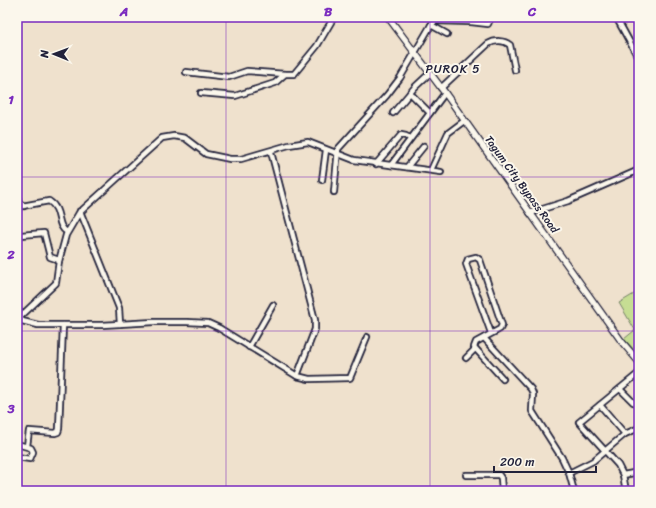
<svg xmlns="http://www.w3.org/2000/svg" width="656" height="508" viewBox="0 0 656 508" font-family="Sriracha,sans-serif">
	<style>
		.green { fill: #c6dd93; stroke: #748067 }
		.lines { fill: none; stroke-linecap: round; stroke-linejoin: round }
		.minor-casing { stroke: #22223b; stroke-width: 8 }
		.major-casing { stroke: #22223b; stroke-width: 8 }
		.minor { stroke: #fbf7ec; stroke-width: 4.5 }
		.major { stroke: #fbf7ec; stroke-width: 5.5 }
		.grid { fill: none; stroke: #7b2cbf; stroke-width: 1; stroke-opacity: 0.55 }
		.labels { text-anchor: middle; stroke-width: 4; stroke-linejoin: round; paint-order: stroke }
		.street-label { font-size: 11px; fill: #22223b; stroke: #fbf7ec }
		.neighbourhood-label { font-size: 12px; letter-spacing: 1px; fill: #22223b; stroke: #fbf7ec }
		.neatline { fill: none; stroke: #7b2cbf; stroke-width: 1.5 }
		.grid-label { font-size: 13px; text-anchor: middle; font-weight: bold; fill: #7b2cbf }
	</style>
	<rect width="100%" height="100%" fill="#efe1cd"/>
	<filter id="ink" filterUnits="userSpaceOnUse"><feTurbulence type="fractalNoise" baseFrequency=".025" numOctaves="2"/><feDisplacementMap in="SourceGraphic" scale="8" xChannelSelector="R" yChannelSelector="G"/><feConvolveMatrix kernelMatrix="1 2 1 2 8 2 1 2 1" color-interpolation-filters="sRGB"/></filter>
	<g filter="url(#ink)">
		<!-- green -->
		<path class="green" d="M639,291v64l-15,-16 11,-9 -16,-27z"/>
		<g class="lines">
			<!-- minor casing -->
			<g class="minor-casing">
				<g id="minor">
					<path d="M616,17l23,42"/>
					<path d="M435,21l36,1 2,-5"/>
					<path d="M471,22l17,2 3,-7"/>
					<path d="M431,25l16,9"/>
					<path d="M186,72l43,5 18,-6 38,3"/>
					<path d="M441,88l47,-44c7,-4 16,-4 22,1l5,25"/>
					<path d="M201,93l34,3 40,-13 10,-9h9l23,-28 17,-29"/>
					<path d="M410,93l20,20"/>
					<path d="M393,113l22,-26 15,-14"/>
					<path d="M271,152l44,168v9l-18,47"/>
					<path d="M376,164l25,-29 5,1 4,2"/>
					<path d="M391,165l54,-72"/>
					<path d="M407,167l17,-21"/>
					<path d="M431,170l17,-37 16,-12"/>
					<path d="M322,180l4,-30"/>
					<path d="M17,191l1,11 6,4"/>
					<path d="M334,192l4,-43 49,-54 13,-17 31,-53 8,-8"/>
					<path d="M17,207l32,-6c14,9 6,24 18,31"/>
					<path d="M80,211l39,97 1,16"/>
					<path d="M530,213l38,-12 71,-31"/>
					<path d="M21,235l23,-2 6,24 9,3"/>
					<path d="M491,333l-25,-69 2,-5 8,-2 4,3 22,65 -2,4 -24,13 -2,5 29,32"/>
					<path d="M367,337l-17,41 -41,1 -12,-3 -78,-48 -11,-5 -21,-1h-33l-52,3h-64l-16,-4 -2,-4 36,-34 3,-22 7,-26 13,-22 83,-75 12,-2 11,2 21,16 24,5h11l48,-14 19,-3 46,18 87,12"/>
					<path d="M484,338l47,51 2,5 -1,17 30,47 7,15 5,18"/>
					<path d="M249,347l24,-42"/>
					<path d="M466,358l9,-9"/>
					<path d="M620,389l13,13 6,1"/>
					<path d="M600,405l25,29"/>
					<path d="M17,444l14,4 2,4 -3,7 -13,-2"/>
					<path d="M27,446l2,-15 26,2 3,-1 1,-3 4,-104"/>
					<path d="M569,473l24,-12 32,-27 14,-6"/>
					<path d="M466,475h33l2,3 1,13"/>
					<path d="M623,475l16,-3"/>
					<path d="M626,491l-3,-16 -5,-10 -39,-43 60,-49"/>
				</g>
			</g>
			<!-- major casing -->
			<g class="major-casing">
				<path id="major" d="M388,17l57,76 177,249 17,20"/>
			</g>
			<!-- minor -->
			<use href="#minor" class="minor"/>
			<!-- major -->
			<use href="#major" class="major"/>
		</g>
	</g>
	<!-- grid -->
	<path class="grid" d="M226,17v474M430,17v474M17,177h622M17,331h622"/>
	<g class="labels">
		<!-- street labels -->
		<g class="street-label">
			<text transform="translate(522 184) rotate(54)" y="4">Tagum City Bypass Road</text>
		</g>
		<!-- neighbourhood labels -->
		<g class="neighbourhood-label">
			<text x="453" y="73">PUROK 5</text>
		</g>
	</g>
	<!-- margin -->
	<rect width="656" height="508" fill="none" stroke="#fbf7ec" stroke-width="44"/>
	<!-- north arrow -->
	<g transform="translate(54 54) rotate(271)" stroke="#fbf7ec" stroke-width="3" paint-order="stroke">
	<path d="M0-3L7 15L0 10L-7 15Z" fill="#22223b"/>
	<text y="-6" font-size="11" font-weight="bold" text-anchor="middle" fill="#22223b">N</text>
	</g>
	<!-- scale -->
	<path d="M494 466v6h102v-6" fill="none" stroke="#22223b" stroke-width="2"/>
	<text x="500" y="466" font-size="12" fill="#22223b" stroke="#fbf7ec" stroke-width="3" paint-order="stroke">200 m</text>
	<rect x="22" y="22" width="612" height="464" class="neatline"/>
	<g class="grid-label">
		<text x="124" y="16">A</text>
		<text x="328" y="16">B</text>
		<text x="532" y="16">C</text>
		<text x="11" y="104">1</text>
		<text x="11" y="259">2</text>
		<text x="11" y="413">3</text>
	</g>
</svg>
